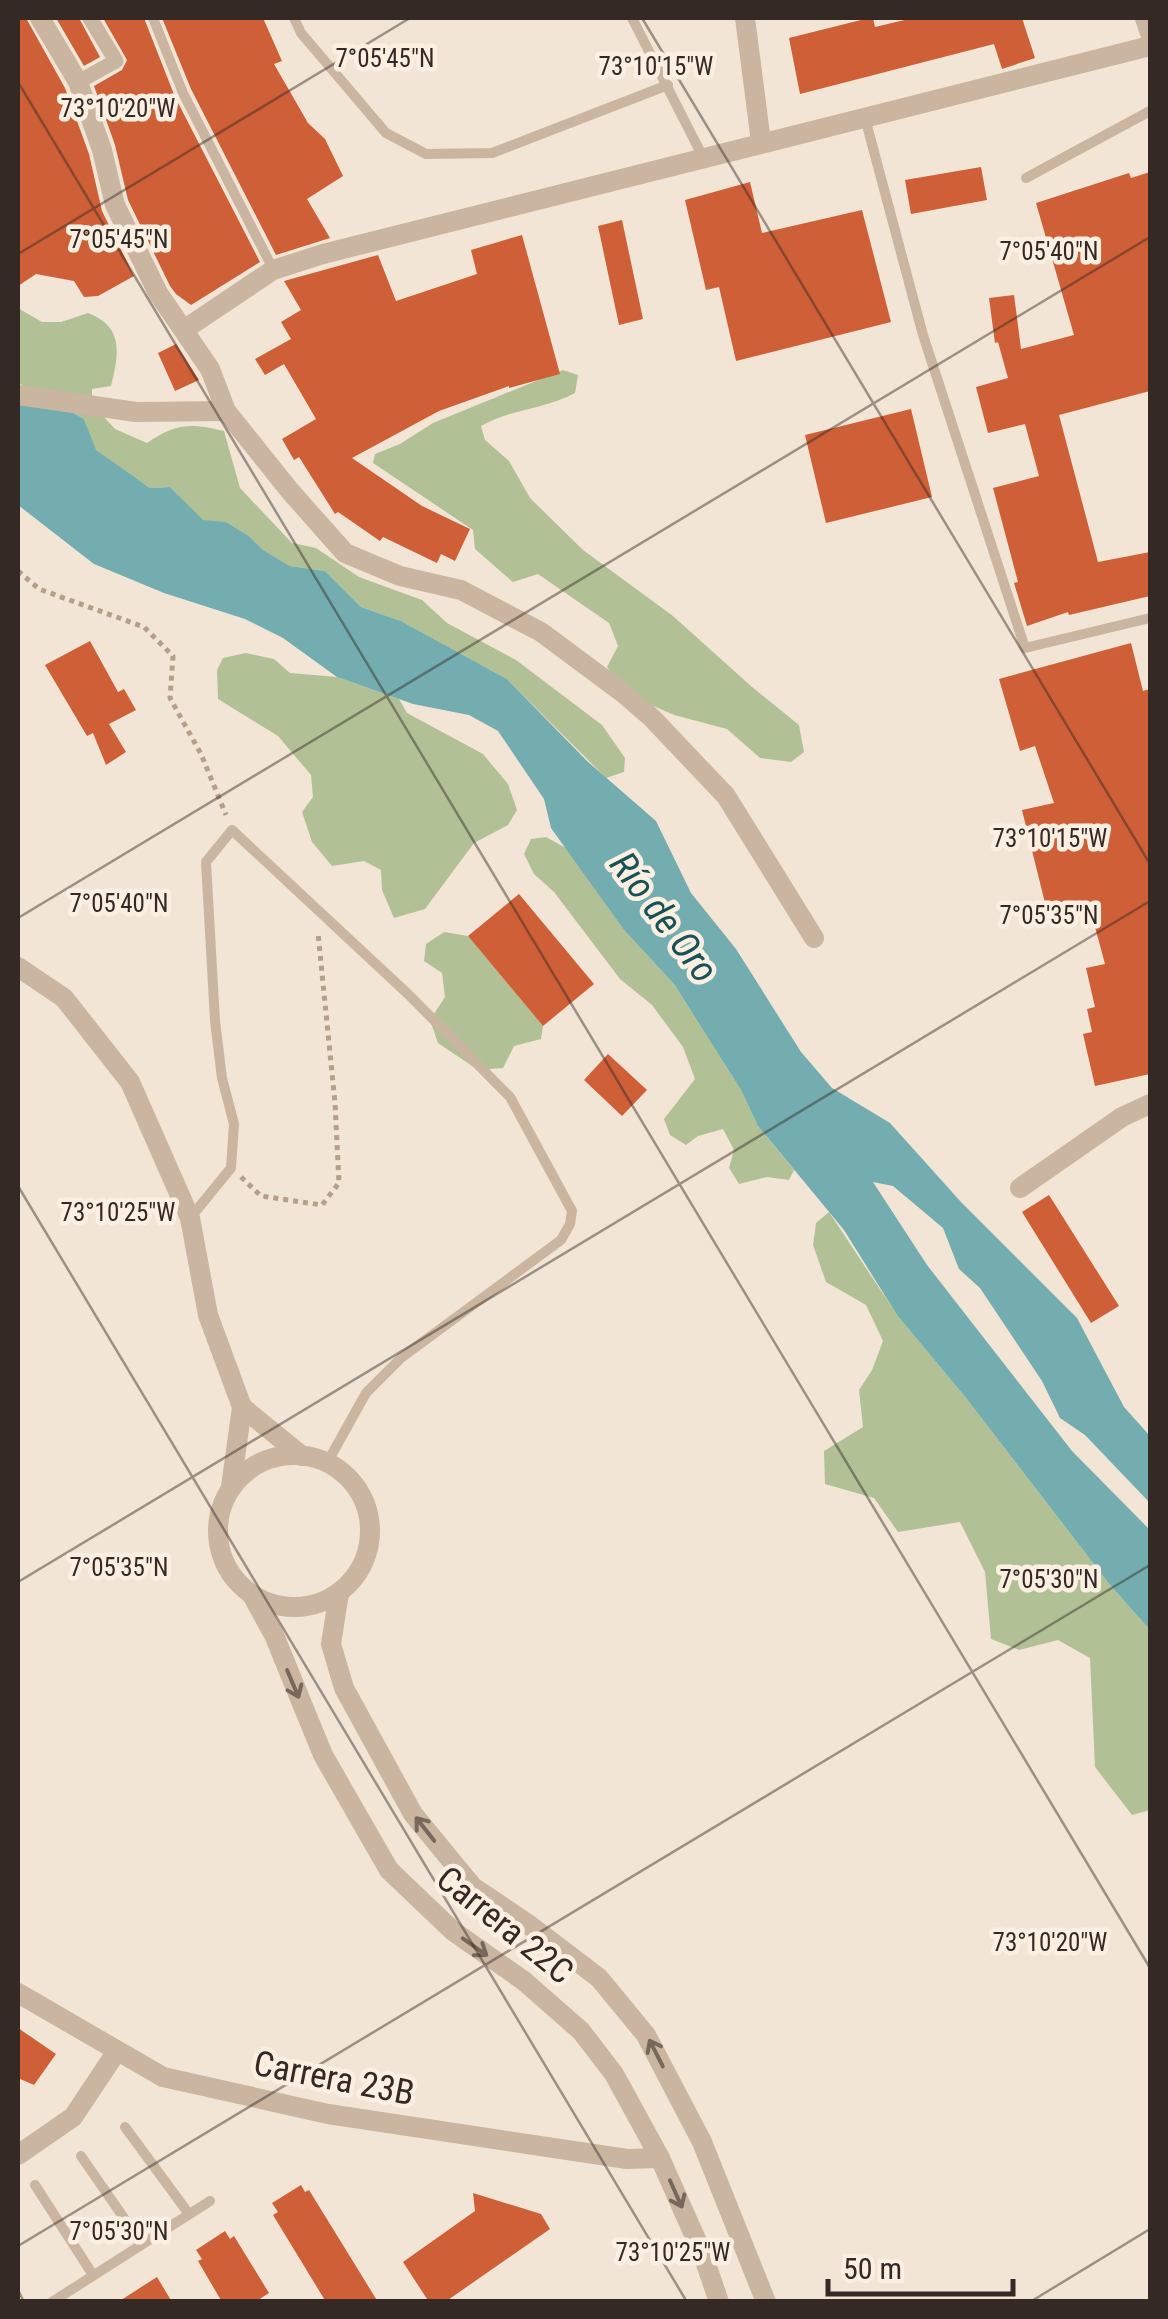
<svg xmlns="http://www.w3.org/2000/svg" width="1168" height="2319" viewBox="0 0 1168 2319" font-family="'Roboto Condensed',sans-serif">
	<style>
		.green { fill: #b1c195 }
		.water { fill: #73adb0 }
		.building { fill: #ce5f37 }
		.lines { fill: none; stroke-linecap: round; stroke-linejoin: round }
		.path { stroke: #b69e8b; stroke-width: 5; stroke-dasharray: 5 5; stroke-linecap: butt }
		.service { stroke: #cab5a1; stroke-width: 10 }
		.pedestrian { stroke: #cab5a1; stroke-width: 15 }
		.minor { stroke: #cab5a1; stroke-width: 20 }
		.oneway { stroke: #78685c }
		.ticks { fill: none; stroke: #342924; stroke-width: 2.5; stroke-opacity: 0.45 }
		.labels { text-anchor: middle; stroke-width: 9; stroke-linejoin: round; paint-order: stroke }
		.street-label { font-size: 35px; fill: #342924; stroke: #faefe1 }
		.water-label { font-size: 38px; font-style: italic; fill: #185257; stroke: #faefe1 }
		.ticks-label { font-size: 25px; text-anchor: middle; fill: #342924; stroke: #faefe1; stroke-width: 9; stroke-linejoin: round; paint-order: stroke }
	</style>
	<rect width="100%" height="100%" fill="#f2e5d5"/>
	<!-- green -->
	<g class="green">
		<path d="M18,308l24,14h19l27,-9c36,14 31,40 23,73l-19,3v15l23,25 32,14c29,-20 43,-20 77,-12l16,57 52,55 24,5 43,29 63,23 25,23 69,37 86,65 23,33 -1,14 -18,6 -99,-99 -106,-58 -40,-14 -36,-36 -35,-5 -27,-16 -14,-14 -23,-14 -23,-1 -33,-34 -20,1 -55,-38 -11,-31 -46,-20 -20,-17z"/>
		<path d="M563,370l15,5 -3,18c-32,17 -62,15 -94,33l4,14 24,21 21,37 53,52 90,66 79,71 47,38 5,27 -13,10 -31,-4 -33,-29 -53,-14 -50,-22 -17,-26 11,-21 -9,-23 -71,-49 -25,8 -38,-33 -2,-19 -100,-67 2,-9 25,-10 33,-21z"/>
		<path d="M246,653l28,6 16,14 47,4 62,22 8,14 76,41 25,30 9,26 -9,15 -34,18 -49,66 -31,9 -12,-28 -1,-20 -17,-9 -32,5 -20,-24 -10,-30 11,-15 -2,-22 -33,-39 -60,-37 -1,-29 6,-12z"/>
		<path d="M546,837l20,11 58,82 50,54 67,106 17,36 36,44 -5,10 -22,-3 -28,7 -10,-16 5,-18 -11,-21 -25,7 -12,9 -16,-10 -6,-16 31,-40 -12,-32 -31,-42 -32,-26 -66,-87 -20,-18 -10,-20 7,-15z"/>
		<path d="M444,932l24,4 75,90 -2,13 -27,7 -11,22 -25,2 -40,-27 -8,-23 15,-23 -3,-24 -18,-12 2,-17z"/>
		<path d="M829,1212l68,103 69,83 144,187 40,45v180l-18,5 -37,-48 -5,-109 -32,-18 -39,10 -28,-11 -6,-67 -25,-50 -62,10 -24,-34 -49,-14 -1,-33 39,-24 -4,-37 13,-20 11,-29 -17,-36 -40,-23 -13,-37 3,-22z"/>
	</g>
	<!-- water -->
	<path class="water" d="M18,403l39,2 27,14 12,31 54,38 20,-1 33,33 23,2 23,14 14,14 27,16 35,5 36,36 40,14 106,58 80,82 69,60 35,72 45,56 65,103 31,36 58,35 71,79 116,116 47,89 26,29v67l-65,-68 -25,-17 -18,-37 -62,-93 -21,-19 -16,-41 -50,-42 -20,-4 54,83 145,186 78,79v100l-40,-45 -144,-187 -69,-83 -53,-85 -86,-104 -17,-36 -67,-106 -50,-54 -73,-102 -7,-29 -46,-68 -29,-16 -56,-11 -76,-27 -54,-39 -38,-19 -81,-26 -70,-29 -76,-59z"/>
	<!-- building -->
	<g class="building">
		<path d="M18,18h8l39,70 24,66 13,57 32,65 -36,20 -14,1 -10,-16 -38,-7 -18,12z"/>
		<path d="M56,18h23l21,39 -16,9z"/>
		<path d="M103,18h41l31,79 85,165 -69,43 -15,-11 -6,-8 -42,-86 -13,-55 -21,-59 28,-16 5,-10z"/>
		<path d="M162,18h101l19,43 -8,3 34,59 17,16 18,37 -36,23 23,39 -54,17 -85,-166z"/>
		<path d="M869,18h4l2,9 38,-9h109l13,40 -33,11 -8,-25 -194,50 -11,-56z"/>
		<path d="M981,167l6,33 -76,14 -6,-34z"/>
		<path d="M1150,172v219l-91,24 39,147 52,-10v44l-81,19 -1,-3 -41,14 -13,-43 4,-1 -25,-94 46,-12 -14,-52 -37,9 -12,-46 32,-9 -10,-36 -3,1 -6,-45 25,-3 7,54 53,-14 -38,-132 93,-30 2,5z"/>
		<path d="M750,182l12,51 100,-23 29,112 -155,39 -17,-74 -13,3 -21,-90z"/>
		<path d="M622,220l21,99 -24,6 -21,-99z"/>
		<path d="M522,235l38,139 -51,14v-2l-70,25 -87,47 70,48 48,23 -15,32 -14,-7 -4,9 -54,-26 -3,4 -42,-29 -3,2 -36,-57 -5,3 -12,-21 34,-20 -32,-55 -19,11 -10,-16 36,-20 -10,-17 20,-12 -17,-29 94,-26 18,46 81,-27 -6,-24z"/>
		<path d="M176,344l23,36 -24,11 -17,-38z"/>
		<path d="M911,409l21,88 -106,26 -21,-88z"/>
		<path d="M90,641l28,51 6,-3 12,21 -27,14 17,28 -20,13 -13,-32 -6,3 -42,-71z"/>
		<path d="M1131,643l12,48 7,-2v385l-55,12 -12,-52 9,-2 -5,-23 8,-2 -9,-39 19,-4 -17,-63 -41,10 -25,-101 32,-7 -19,-57 -15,5 -21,-72z"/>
		<path d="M519,894l75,90 -51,42 -75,-90z"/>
		<path d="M608,1054l39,36 -25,26 -38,-36z"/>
		<path d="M1049,1195l70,111 -28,17 -69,-111z"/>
		<path d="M18,2028l38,26 -22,31 -16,-7z"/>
		<path d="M301,2185l4,7 4,-2 69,112h-52l-53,-87 5,-3 -6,-9z"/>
		<path d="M473,2193l68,21 9,15 -105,73h-16l-26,-40 72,-51z"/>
		<path d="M225,2231l5,8 4,-3 35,57 -14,9h-33l-24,-41 4,-2 -6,-9z"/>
		<path d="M157,2277l15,25h-54z"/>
	</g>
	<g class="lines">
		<!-- path -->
		<g class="path">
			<path d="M18,571l21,18 105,38 29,29 -3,42 31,56 25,61"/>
			<path d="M241,1177l20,19 61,9 17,-22 -4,-80 -17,-170"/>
		</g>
		<!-- service -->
		<g class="service">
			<path d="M153,18l30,75 90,176"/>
			<path d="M294,18l7,15 85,100 40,21 66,-1 176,-68"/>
			<path d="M632,18l71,139"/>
			<path d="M865,118l58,217 102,313 125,-30"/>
			<path d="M1026,178l124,-67"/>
			<path d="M191,1217l40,-49 3,-44 -12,-46 -7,-57 -9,-159 26,-32 177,165 101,102 62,114 -2,13 -9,16 -160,118 -35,35 -39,70"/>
			<path d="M125,2127l64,87"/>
			<path d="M81,2156l61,88"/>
			<path d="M35,2185l58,90"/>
			<path d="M52,2302l158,-101"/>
		</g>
		<!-- pedestrian -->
		<path class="pedestrian" d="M78,82l38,-21 -26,-43"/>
		<!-- minor -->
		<g class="minor">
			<path d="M40,18l38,64 24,68 13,55 43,88 52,76 16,42 64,80 55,62 55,23 61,14 80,42 82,61 29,25 74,78 88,142"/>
			<path d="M745,18l16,124"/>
			<path d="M1145,18l5,15"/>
			<path d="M185,329l88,-59 50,-16 827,-208"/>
			<path d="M18,395l118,17 90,-1"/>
			<path d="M18,967l46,31 66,84 60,136 18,97 34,92 -11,80"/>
			<path d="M1020,1188l102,-71 28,-13"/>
			<path d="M242,1407l60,49"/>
			<circle cx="294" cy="1531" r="76"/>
			<path d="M339,1593l-8,51 13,44 69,126 60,73 55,37 71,54 47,57 56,107 64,160"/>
			<path d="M252,1595l22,40 49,120 66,115 64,61 71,50 57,50 33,43 46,84 43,97 16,47"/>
			<path d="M18,1993l145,84 165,37 299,45 33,-1"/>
			<path d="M18,2155l55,-38 44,-66"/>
		</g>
	</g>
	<!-- one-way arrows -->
	<defs><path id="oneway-shaft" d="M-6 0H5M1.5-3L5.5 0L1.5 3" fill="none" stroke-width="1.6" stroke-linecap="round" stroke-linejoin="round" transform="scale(2.5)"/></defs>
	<g class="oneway">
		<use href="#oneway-shaft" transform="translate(293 1684) rotate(67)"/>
		<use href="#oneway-shaft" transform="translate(425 1829) rotate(-128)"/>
		<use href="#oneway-shaft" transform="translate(475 1947) rotate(35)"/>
		<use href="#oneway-shaft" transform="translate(656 2053) rotate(-117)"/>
		<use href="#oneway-shaft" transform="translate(676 2194) rotate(66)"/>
	</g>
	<!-- ticks -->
	<path class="ticks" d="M642,18l508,846M18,82l1132,1886M18,254l392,-236M18,918l1132,-681M18,1186l669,1116M18,1582l1132,-681M18,2246l1132,-681M18,2290l6,12M1030,2302l120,-73"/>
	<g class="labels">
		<!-- street labels -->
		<g class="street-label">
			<text transform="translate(505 1925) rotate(39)" y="12">Carrera 22C</text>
			<text transform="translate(334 2078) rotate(11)" y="12">Carrera 23B</text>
		</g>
		<!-- water labels -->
		<g class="water-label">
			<text transform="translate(664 917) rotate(53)" y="13">Río de Oro</text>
		</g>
	</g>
	<g class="ticks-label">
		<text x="385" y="67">7°05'45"N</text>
		<text x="656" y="75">73°10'15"W</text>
		<text x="118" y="117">73°10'20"W</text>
		<text x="119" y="248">7°05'45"N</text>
		<text x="1049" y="260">7°05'40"N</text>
		<text x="1050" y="847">73°10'15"W</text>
		<text x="119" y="912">7°05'40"N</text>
		<text x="1049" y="924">7°05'35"N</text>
		<text x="118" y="1221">73°10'25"W</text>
		<text x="119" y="1576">7°05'35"N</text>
		<text x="1049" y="1588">7°05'30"N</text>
		<text x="1050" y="1951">73°10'20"W</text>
		<text x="119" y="2240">7°05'30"N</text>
		<text x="673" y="2261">73°10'25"W</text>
	</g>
	<!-- border -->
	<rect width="1168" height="2319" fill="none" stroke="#342924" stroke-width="40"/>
	<!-- scale -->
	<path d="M828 2279v15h185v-15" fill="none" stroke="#342924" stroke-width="5"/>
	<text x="843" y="2279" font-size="30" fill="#342924" stroke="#faefe1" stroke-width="8" paint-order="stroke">50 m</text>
</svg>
